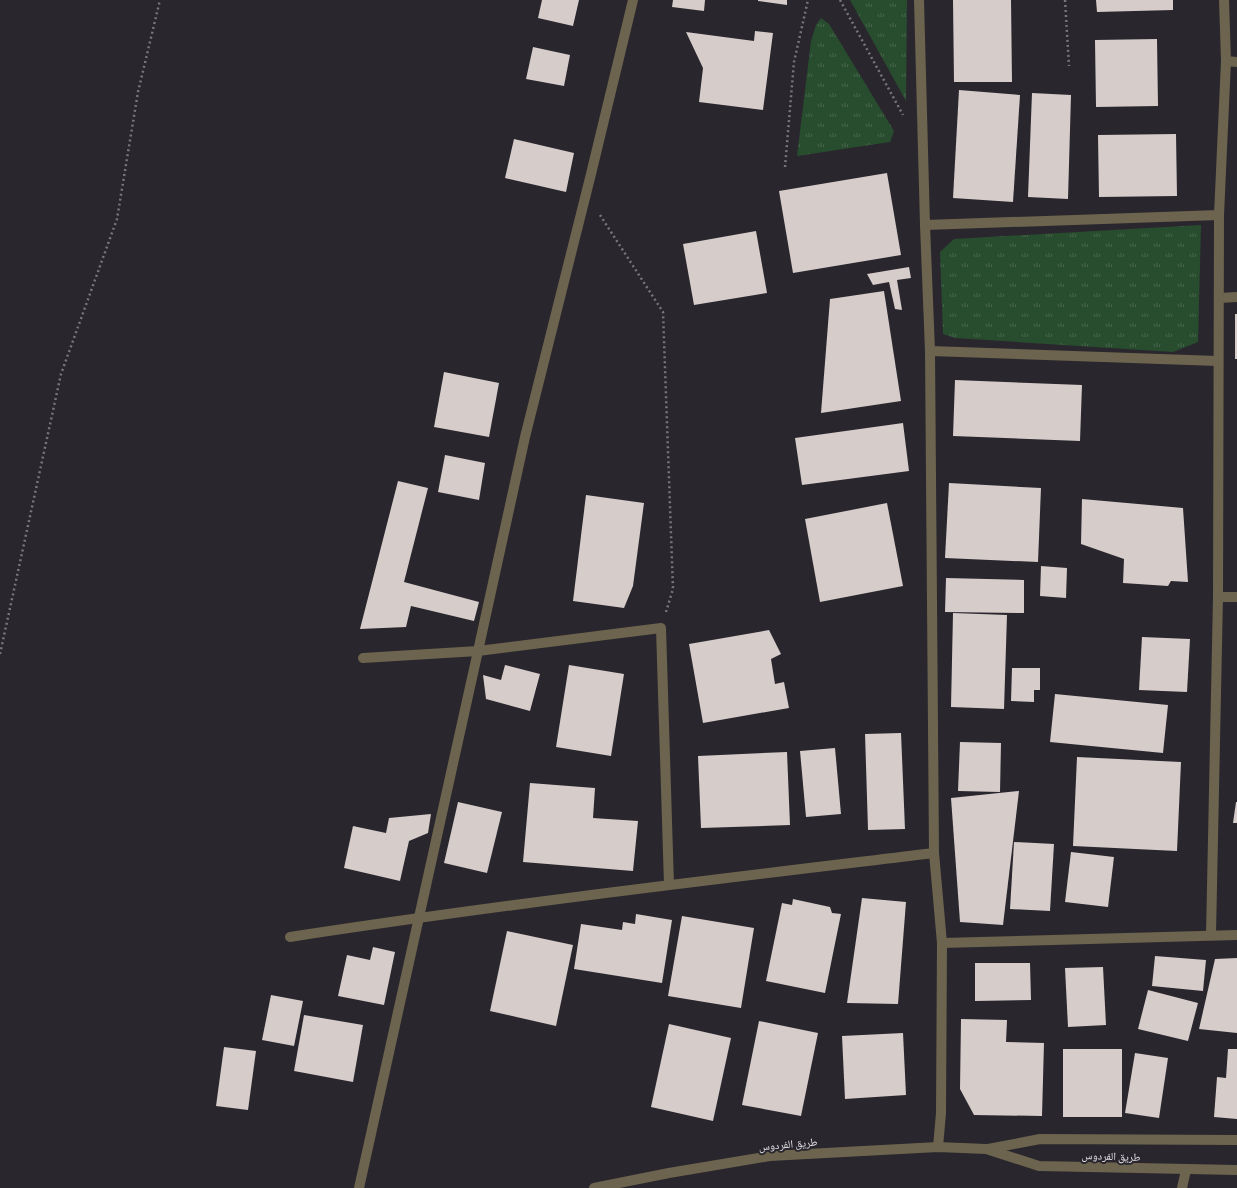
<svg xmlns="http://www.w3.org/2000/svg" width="1237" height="1188" viewBox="0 0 1237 1188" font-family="Commissioner,'Noto Naskh Arabic',sans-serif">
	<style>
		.park { fill: url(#park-tufts) }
		.building { fill: #d6ccca }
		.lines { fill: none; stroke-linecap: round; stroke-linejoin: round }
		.path { stroke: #78757c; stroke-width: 2.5; stroke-dasharray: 2 3; stroke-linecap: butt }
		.minor { stroke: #6c644e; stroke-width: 10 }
		.tertiary { stroke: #6c644e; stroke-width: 10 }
		.labels { text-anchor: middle; stroke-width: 4; stroke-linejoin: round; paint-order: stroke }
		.street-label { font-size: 11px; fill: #e5e3e8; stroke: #29262d }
	</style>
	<defs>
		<pattern id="park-tufts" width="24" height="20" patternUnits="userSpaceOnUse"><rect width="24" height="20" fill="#284c2e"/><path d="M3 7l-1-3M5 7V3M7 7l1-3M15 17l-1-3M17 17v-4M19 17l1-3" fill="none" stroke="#47664c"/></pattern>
	</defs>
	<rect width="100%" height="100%" fill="#29262d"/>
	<!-- park -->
	<g class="park">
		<path d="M850,0h57l-1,101z"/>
		<path d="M821,18l8,6 65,107 -4,11 -93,14 14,-115 5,-16z"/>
		<path d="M1201,225l-3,117 -25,10 -218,-14 -12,-4 -3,-82 14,-13z"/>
	</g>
	<!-- building -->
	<g class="building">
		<path d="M542,0h37l-6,26 -35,-8z"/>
		<path d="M673,0h32l-1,11 -32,-4z"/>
		<path d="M758,0h29v5l-29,-4z"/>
		<path d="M953,0h58l1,82h-58z"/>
		<path d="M1096,0h77v10l-76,2z"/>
		<path d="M755,31l18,2 -10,77 -64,-8 4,-34 -17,-36 68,9z"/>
		<path d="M1157,39l1,67 -62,1 -1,-67z"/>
		<path d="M533,47l37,8 -6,31 -38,-7z"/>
		<path d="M959,90l61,5 -7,107 -60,-4z"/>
		<path d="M1032,93l39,2 -3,104 -40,-2z"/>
		<path d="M1176,134l1,62 -78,1 -1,-62z"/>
		<path d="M514,139l60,14 -8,39 -61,-14z"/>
		<path d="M887,173l14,82 -108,18 -14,-82z"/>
		<path d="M756,231l11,62 -73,12 -11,-61z"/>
		<path d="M909,267l2,11 -14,2 5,30 -7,-1 -6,-27 -16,3 -6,-11z"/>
		<path d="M884,291l17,110 -80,12 9,-114z"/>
		<rect x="1235" y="314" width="2" height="45"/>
		<path d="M444,372l55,11 -10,54 -55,-10z"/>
		<path d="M955,380l127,5 -2,56 -127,-5z"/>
		<path d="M903,423l6,48 -107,14 -7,-47z"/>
		<path d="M445,455l40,8 -6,37 -41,-8z"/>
		<path d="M398,481l30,7 -24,94 75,20 -5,19 -63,-15 -5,21 -46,2z"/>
		<path d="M949,483l92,5 -3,74 -93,-4z"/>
		<path d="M586,495l58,8 -11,83 -9,22 -51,-7z"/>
		<path d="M1082,499l101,9 5,74 -17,-1 -3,5 -45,-3 1,-24 -43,-15z"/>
		<path d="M887,503l16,83 -83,16 -15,-83z"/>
		<path d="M1041,566l26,2 -1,30 -26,-2z"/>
		<path d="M946,578l78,2v33l-79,-1z"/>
		<path d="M953,613l54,2 -3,94 -53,-2z"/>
		<path d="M769,630l12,24 -10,5 4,25 9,-2 5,26 -86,15 -14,-79z"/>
		<path d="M1142,637l48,2 -3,53 -48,-2z"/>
		<path d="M505,665l35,9 -10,37 -44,-12 -3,-24 18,5z"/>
		<path d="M569,665l55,9 -13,82 -55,-9z"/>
		<path d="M1012,668h28v22h-6v12l-23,-1z"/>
		<path d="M1055,694l113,11 -5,48 -113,-11z"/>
		<path d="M901,733l4,96 -37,1 -3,-96z"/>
		<path d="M960,742l41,1 -1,49 -42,-1z"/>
		<path d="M835,748l6,66 -35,3 -6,-66z"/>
		<path d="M787,752l3,73 -89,3 -3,-72z"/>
		<path d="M1077,757l104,5 -4,89 -104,-5z"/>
		<path d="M530,783l65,5 -2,30 45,3 -5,50 -110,-9z"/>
		<path d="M1019,791l-16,134 -43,-3 -9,-124z"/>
		<path d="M458,802l44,10 -15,61 -43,-10z"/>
		<path d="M1236,802h1v21h-4z"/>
		<path d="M431,814l-3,19 -19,8 -9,40 -56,-13 9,-42 33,7 3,-15z"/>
		<path d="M1014,842l40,2 -4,67 -40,-2z"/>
		<path d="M1071,852l43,5 -6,50 -43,-5z"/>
		<path d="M862,898l44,4 -8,102 -51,-1z"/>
		<path d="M793,899l37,8 2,6 9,1 -16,79 -59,-12 16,-78 10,2z"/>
		<path d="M636,914l36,6 -10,63 -88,-14 7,-45 41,6 1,-8 12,2z"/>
		<path d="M682,916l72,12 -13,80 -73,-12z"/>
		<path d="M507,931l66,14 -17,81 -66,-15z"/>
		<path d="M373,947l22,5 -11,53 -46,-9 9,-41 23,5z"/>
		<path d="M1155,956l51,4 -3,31 -51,-5z"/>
		<path d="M1237,958v75l-38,-4 16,-70z"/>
		<path d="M975,963h55l1,37 -56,1z"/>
		<path d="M1103,967l3,58 -38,2 -3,-59z"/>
		<path d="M1148,990l50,13 -10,38 -50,-12z"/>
		<path d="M271,995l32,6 -9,45 -32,-6z"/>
		<path d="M304,1015l59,10 -10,57 -59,-11z"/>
		<path d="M961,1019l46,1 -1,22 38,1 -2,73 -68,-1 -14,-26z"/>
		<path d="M759,1021l59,12 -17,83 -59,-11z"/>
		<path d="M669,1024l62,14 -18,83 -62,-14z"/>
		<path d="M903,1033l3,62 -61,4 -3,-63z"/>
		<path d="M224,1047l32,4 -8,59 -32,-4z"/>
		<rect x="1063" y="1049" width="59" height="68"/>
		<path d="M1228,1049h9v70l-23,-2 3,-40 9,1z"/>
		<path d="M1135,1053l33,5 -9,60 -34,-5z"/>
	</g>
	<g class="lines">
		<!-- path -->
		<g class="path">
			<path d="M840,0l63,115"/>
			<path d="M1065,0l4,66"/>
			<path d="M785,167l9,-105 14,-62"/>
			<path d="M600,215l63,97 10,277 -7,23"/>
			<path d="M0,654l61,-280 56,-155 21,-127 22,-92"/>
		</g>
		<!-- minor -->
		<g class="minor">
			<path d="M919,0l6,225 294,-10"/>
			<path d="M1226,61l11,1"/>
			<path d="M925,225l5,126 4,502 8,90 -1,170 -3,34"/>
			<path d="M1219,298l18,-1"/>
			<path d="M930,351l288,10"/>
			<path d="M1218,597h19"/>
			<path d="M363,658l115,-7 183,-23 8,257"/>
			<path d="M1211,935l7,-338 1,-382 7,-154 -2,-61"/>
			<path d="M290,937c214,-33 429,-58 644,-84"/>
			<path d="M942,943l295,-8"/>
			<path d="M359,1188l119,-537 47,-214 66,-263 42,-174"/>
			<path d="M1182,1188l4,-18"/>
		</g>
		<!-- tertiary -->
		<g class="tertiary">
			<path d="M988,1149l52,-10 197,1"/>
			<path d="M594,1188l75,-15 101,-17 168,-9 48,2 53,17 198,4"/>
		</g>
	</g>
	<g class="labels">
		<!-- street labels -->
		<g class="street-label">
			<text transform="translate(788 1144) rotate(-5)" y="4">طريق الفردوس</text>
			<text transform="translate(1111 1156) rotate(2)" y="4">طريق الفردوس</text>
		</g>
	</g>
</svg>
